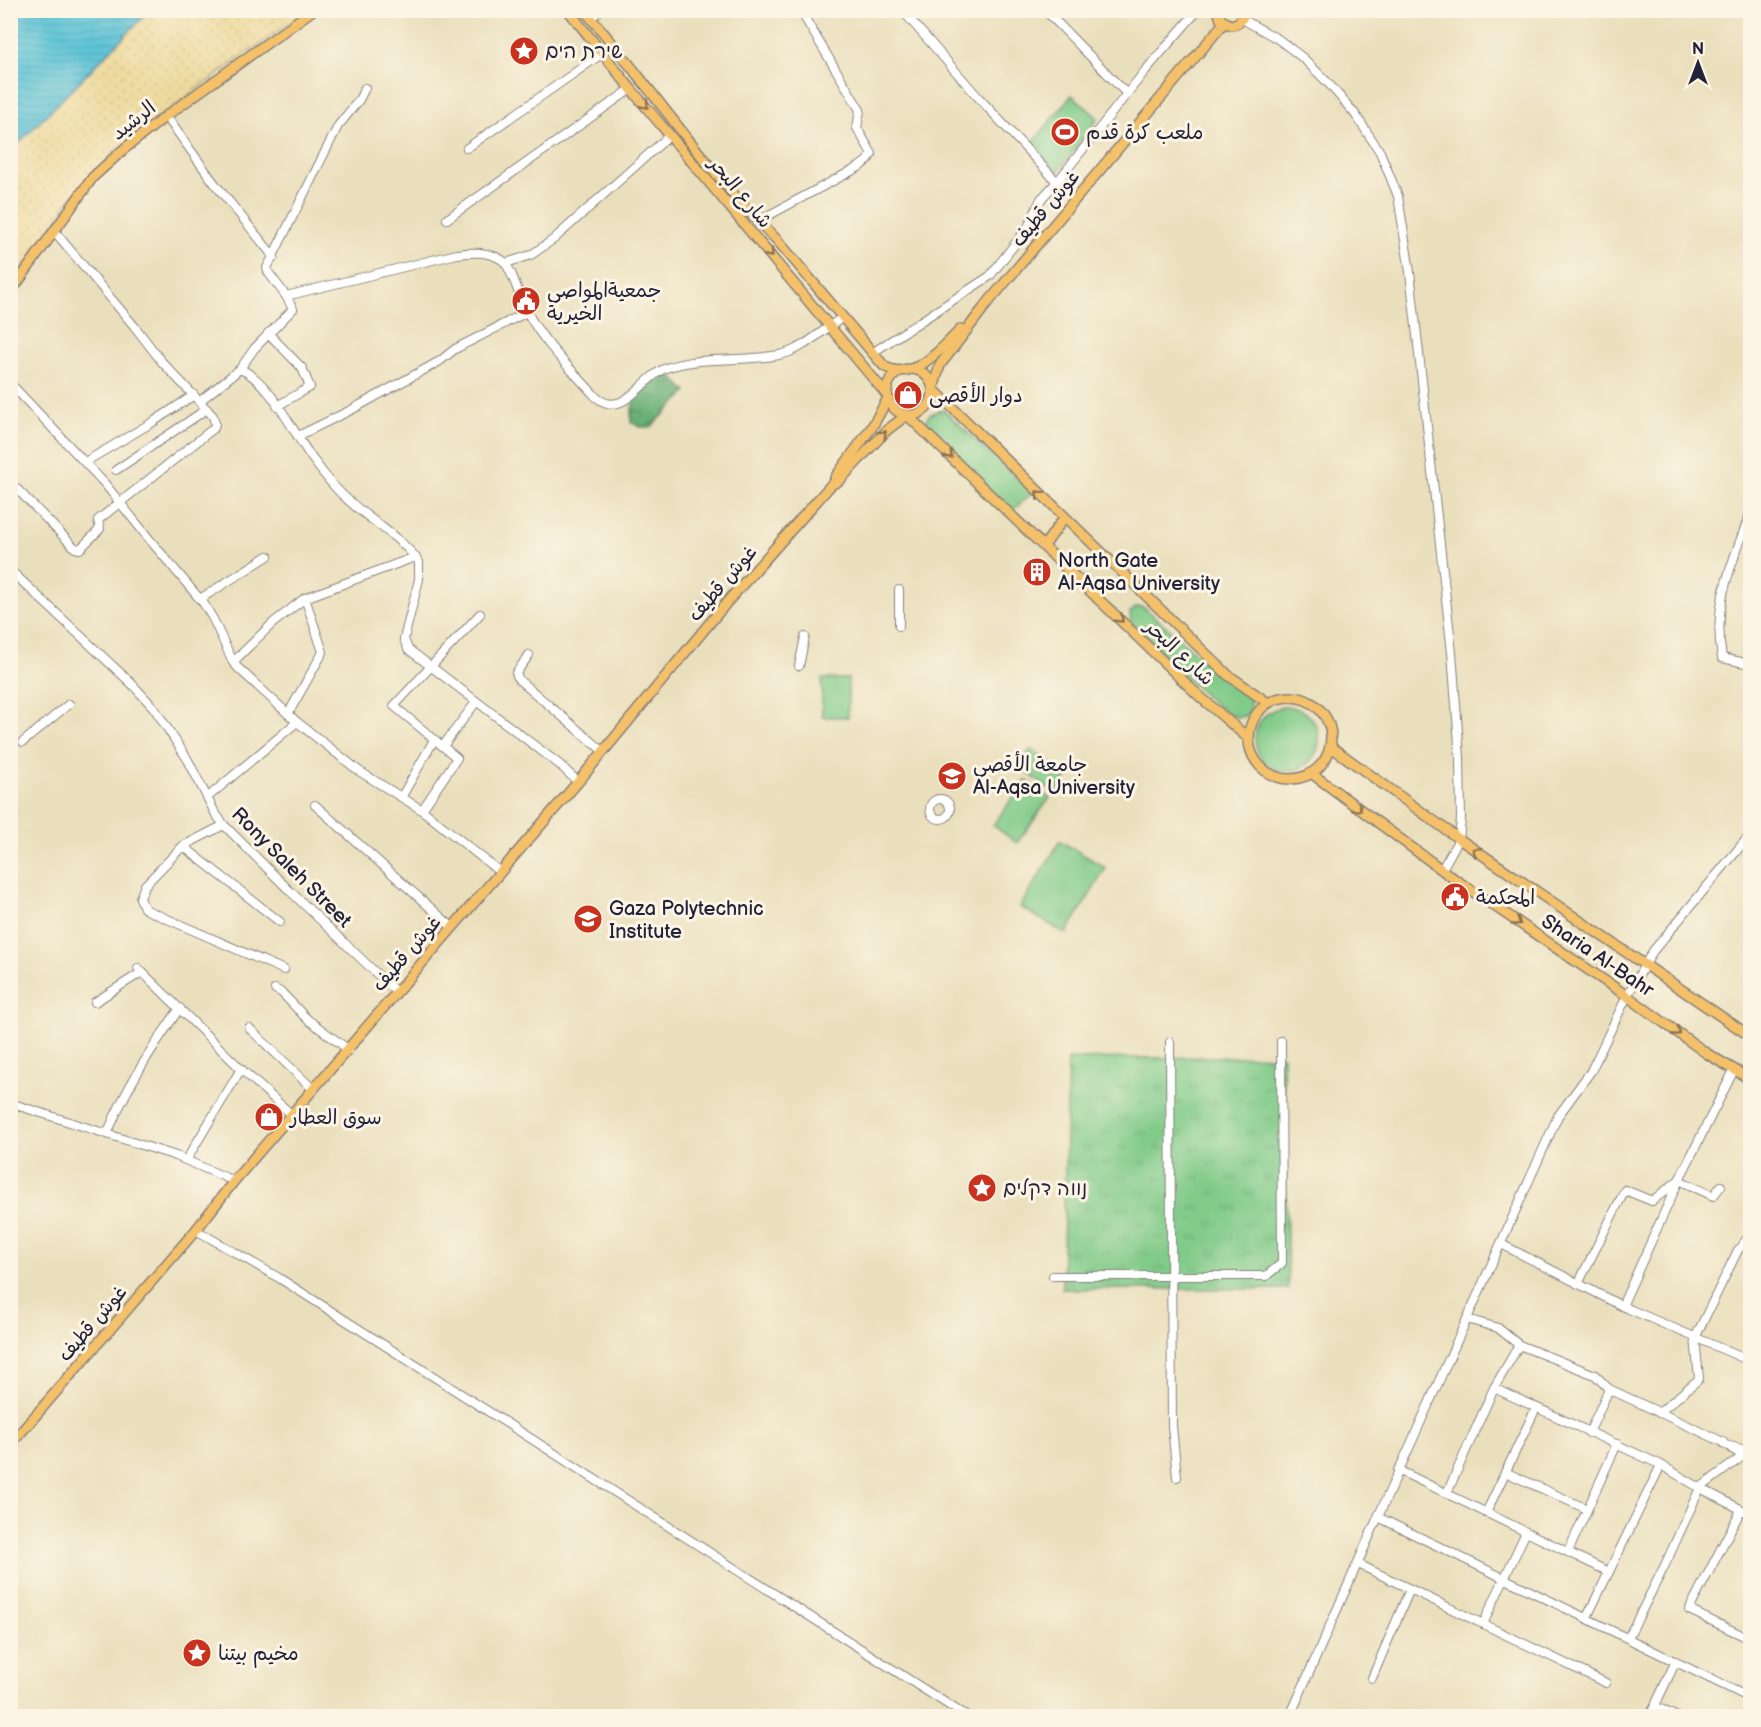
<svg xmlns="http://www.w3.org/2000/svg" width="1761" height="1727" viewBox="0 0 1761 1727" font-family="'Balsamiq Sans','Playpen Sans Arabic','Playpen Sans Hebrew',sans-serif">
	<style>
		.grass { fill: url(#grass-tufts); stroke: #527662; stroke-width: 1.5 }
		.forest { fill: url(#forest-crowns); stroke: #456858; stroke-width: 1.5 }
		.sand { fill: url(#sand-dots); stroke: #887e6c; stroke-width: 1.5 }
		.green { fill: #81cb89; stroke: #527662; stroke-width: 1.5 }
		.water { fill: url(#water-rules); stroke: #3e7289; stroke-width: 1.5 }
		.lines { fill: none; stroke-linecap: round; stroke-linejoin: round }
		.minor-casing { stroke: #86807c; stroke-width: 10 }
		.major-casing { stroke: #86807c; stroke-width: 12 }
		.minor { stroke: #fff; stroke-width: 8 }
		.major { stroke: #f4c16a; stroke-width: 9 }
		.oneway { stroke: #8b7252 }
		.labels { text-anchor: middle; stroke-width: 6; stroke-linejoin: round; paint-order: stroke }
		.poi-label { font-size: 20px; fill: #22223b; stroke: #fcf5e5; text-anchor: start }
		.street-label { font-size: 20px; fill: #22223b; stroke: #fcf5e5 }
	</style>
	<defs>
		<pattern id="grass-tufts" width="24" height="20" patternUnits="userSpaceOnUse" patternTransform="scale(1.5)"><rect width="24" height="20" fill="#81cb89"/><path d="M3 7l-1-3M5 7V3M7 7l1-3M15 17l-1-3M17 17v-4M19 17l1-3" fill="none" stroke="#6fae77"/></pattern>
		<pattern id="forest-crowns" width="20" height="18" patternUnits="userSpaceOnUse" patternTransform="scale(1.5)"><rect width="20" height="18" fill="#68af75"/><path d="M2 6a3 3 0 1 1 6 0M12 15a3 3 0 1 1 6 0" fill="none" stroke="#558e61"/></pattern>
		<pattern id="sand-dots" width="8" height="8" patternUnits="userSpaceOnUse" patternTransform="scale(1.5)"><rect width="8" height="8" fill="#eeda9e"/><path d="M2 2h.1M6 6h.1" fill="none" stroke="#ccbb89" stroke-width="1.8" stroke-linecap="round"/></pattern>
		<pattern id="water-rules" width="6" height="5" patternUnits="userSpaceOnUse" patternTransform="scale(1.5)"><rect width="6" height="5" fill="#5ac3d7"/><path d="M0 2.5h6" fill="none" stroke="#4ea7b9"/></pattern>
	</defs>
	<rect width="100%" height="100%" fill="#fcf5e5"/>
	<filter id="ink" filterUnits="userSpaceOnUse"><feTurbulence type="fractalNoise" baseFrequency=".0167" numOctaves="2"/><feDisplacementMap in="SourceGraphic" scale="12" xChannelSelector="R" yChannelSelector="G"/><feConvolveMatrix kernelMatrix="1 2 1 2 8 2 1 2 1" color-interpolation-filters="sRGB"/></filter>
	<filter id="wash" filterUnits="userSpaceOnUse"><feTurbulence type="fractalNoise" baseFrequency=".008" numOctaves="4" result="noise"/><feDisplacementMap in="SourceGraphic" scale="24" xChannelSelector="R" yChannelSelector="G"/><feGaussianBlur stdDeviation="1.35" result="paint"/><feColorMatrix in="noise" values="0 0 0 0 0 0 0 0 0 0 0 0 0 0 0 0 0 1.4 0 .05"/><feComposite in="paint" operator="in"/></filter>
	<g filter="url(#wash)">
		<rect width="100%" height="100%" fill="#eadfbc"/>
		<!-- grass -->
		<path class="grass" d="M1283,1056l5,233h-226l6,-230z"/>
		<!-- forest -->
		<path class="forest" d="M666,371l21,21 -36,35h-11l-9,-5c0,-32 11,-34 35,-51z"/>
		<!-- sand -->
		<path class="sand" d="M106,11h201l-114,81 -78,59 -43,46 -61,90v-175z"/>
		<!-- green -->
		<g class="green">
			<path d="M1072,95l26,23 -41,55 -26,-28z"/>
			<circle cx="908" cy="395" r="13"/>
			<path d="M940,410l5,1 87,82 -20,18 -86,-84 -1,-4 4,-8z"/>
			<path d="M1137,607h5l4,2 85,75 19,13 1,13 -5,6 -8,1 -9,-2 -24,-19 -74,-72 -1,-12z"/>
			<rect x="822" y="679" width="26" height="38"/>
			<circle cx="1287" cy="739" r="32"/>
			<path d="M1031,749l37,27 -13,17 -37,-27z"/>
			<path d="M1026,780l24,18 -33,45 -24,-18z"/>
			<path d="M1060,841l46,27 -40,66 -46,-27z"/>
		</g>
		<!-- water -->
		<path class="water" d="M11,10l138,1 -138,140 -1,-140z"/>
	</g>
	<g filter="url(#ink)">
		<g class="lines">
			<!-- minor casing -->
			<g class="minor-casing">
				<g id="minor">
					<path d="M902,10l76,87 79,85"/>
					<path d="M1045,10l82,84"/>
					<path d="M591,18l9,-8"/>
					<path d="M1242,19l36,20 25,19 26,26 26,30 25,38 18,44 12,76 42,381 8,105 1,61 -2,20 -17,30"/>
					<path d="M166,116l49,68 59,73"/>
					<path d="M467,148l136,-95"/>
					<path d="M447,219l184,-130"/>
					<path d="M758,221l101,-54 8,-6 5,-7 -15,-26 3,-18 -60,-100"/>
					<path d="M506,263l25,-8 23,-16 116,-104"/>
					<path d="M286,296l171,-42c16,-2 31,-3 45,6 10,7 17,38 24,50 17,33 46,60 70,87 29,24 47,-23 73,-30 36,-11 73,-5 110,-12 23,-4 43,-25 63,-37"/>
					<path d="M268,333l34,35 8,19 -33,19"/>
					<path d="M872,353l118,-77 38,-49 13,-28 16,-17 88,-111 53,-61"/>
					<path d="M240,369c31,12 54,66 74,92 10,13 20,27 33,38 20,19 57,41 72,63v17l-15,60 4,10 152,116 18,17"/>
					<path d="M10,383l95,101 45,56 54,64 9,15 20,43 5,6 59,54 62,49 63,39 78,62"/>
					<path d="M200,401l40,-32 14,-20 39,-40 -7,-13 -18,-24 -1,-4 71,-142 21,-26 6,-12"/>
					<path d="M298,436l53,-26 89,-49 15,-12 72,-37"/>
					<path d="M85,462l68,-40 41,-27"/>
					<path d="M116,470l91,-61"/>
					<path d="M10,482l65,66 5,1 20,-20 -2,-9 116,-92 1,-5 -2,-7 -51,-54 -27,-35 -80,-95"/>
					<path d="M1750,514c-18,51 -38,88 -28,144l28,6"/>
					<path d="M10,570l121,113 23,25 34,52 27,53 9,12 67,67 105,100"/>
					<path d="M899,590v36"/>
					<path d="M200,599l68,-43"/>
					<path d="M529,655l-13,18 3,7 84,71"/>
					<path d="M233,662l40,-39 32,-25 110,-41"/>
					<path d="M799,666l6,-29"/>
					<path d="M288,714l35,-62 -18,-54"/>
					<path d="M23,742l46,-38"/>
					<path d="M443,746l33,-44"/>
					<path d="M402,796l32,-56"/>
					<path d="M208,797l89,-75"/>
					<circle cx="940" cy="809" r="10"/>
					<path d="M315,805l137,122"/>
					<path d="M422,810l35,-52 -63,-52 86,-92"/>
					<path d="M224,825l-41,21 -38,39 -5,13 4,10 5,3 135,59"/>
					<path d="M1750,835l-97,116 -26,45 -36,75 -33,45 -180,401 372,181"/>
					<path d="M183,846l97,76"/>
					<path d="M138,968l103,101 51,46"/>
					<path d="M275,989l7,4 25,26 42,31"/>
					<path d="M95,1002l47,-30"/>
					<path d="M249,1028l65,62"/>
					<path d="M1170,1042l2,384 5,51"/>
					<path d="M10,1103l166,53 58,25"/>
					<path d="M107,1134c19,-46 44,-85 73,-126"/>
					<path d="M187,1159l54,-90"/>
					<path d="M196,1230l83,48 687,438"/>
					<path d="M1501,1244l121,62 128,55"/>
					<path d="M1053,1276h213l16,-13 -1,-222"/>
					<path d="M1578,1284l47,-94 27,11 27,-21 34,16 8,-10"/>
					<path d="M1622,1306l57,-126 55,-110"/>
					<path d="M1467,1319l31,9 21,17 76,30 14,14 114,53 2,3 25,6"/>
					<path d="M1494,1388l167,77 39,23 50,26"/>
					<path d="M1659,1413l40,-34 -4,-41 43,-88 12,-15"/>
					<path d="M1589,1433l20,-44"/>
					<path d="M1398,1470l211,102"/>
					<path d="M1505,1472l82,37"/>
					<path d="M1447,1493l47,-105 25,-43"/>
					<path d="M1741,1510l-52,100 61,29"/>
					<path d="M1486,1513l50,-105"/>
					<path d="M1568,1552l49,-108"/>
					<path d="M1358,1564l248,119"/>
					<path d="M1587,1617l74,-152"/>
					<path d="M1483,1624l43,-92"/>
					<path d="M1628,1638l37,-73 35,-77 43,-32 -11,-7"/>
					<path d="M1372,1678l38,-89"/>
					<path d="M1655,1706l20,10"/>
					<path d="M1290,1716l88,-199"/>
					<path d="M1650,1716l26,-55"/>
				</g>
			</g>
			<!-- major casing -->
			<g class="major-casing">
				<g id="major">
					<path d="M568,10l63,79 256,306"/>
					<path d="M584,10c66,75 121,160 193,230l107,126c29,18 59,-19 77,-37"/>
					<path d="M1218,10l3,10 10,5c8,-1 13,-6 13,-15"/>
					<path d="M1224,23l-238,282 -46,60 -7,24 295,286 40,28"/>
					<path d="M10,293l83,-116 31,-28 42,-33 147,-106"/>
					<circle cx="910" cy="392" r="23"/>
					<path d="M835,478l37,-51 16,-29"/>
					<path d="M1044,546l20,-28"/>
					<circle cx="1290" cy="738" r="41"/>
					<path d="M1330,746l129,93 291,197"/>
					<path d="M1311,773l142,105 174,118 79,57 44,26"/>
					<path d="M10,1445l186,-215 38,-49 344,-399 150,-181 103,-116 9,-5 47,-50 20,-15 290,279 51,44"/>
				</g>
			</g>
			<!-- minor -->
			<use href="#minor" class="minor"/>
			<!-- major -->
			<use href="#major" class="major"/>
		</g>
		<!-- one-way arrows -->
		<defs><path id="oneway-chevron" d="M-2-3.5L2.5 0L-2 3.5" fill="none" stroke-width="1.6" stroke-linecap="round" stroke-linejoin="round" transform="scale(1.5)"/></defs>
		<g class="oneway">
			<use href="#oneway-chevron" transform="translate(645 105) rotate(50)"/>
			<use href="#oneway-chevron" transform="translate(770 254) rotate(50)"/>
			<use href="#oneway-chevron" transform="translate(883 434) rotate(-45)"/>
			<use href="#oneway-chevron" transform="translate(949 455) rotate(44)"/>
			<use href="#oneway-chevron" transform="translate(1039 494) rotate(-135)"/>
			<use href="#oneway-chevron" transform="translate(1120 619) rotate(44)"/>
			<use href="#oneway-chevron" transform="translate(1358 808) rotate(36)"/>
			<use href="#oneway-chevron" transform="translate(1476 851) rotate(-146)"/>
			<use href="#oneway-chevron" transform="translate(1517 922) rotate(34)"/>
			<use href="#oneway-chevron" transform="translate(1677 1032) rotate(36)"/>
		</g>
	</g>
	<!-- icons -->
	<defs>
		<g id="sight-disc" transform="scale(1.5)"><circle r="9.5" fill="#c8321e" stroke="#fcf5e5"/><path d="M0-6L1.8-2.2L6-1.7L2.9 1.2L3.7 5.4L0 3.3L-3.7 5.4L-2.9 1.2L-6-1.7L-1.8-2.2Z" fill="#fff"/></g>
		<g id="stadium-disc" transform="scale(1.5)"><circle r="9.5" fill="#c8321e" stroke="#fcf5e5"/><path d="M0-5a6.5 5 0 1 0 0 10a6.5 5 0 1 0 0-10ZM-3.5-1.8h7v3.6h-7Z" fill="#fff"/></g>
		<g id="civic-disc" transform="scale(1.5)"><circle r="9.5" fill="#c8321e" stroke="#fcf5e5"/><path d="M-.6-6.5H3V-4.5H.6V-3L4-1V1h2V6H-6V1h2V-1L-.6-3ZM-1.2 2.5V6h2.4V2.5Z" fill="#fff"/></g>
		<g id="shop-disc" transform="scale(1.5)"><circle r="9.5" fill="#c8321e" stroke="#fcf5e5"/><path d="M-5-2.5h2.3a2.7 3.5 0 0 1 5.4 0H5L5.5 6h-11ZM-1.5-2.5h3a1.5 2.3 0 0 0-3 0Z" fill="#fff"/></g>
		<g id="building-disc" transform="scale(1.5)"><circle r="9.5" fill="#c8321e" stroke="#fcf5e5"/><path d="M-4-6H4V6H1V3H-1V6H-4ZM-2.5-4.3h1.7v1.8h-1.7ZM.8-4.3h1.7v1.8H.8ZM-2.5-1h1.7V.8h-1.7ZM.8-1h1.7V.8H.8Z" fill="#fff"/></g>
		<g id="university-disc" transform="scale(1.5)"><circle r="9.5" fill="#c8321e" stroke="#fcf5e5"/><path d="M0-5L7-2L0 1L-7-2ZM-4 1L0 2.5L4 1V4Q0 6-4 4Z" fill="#fff"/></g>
	</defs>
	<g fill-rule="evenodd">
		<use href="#sight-disc" x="524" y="51"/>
		<use href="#stadium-disc" x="1065" y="132"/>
		<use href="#civic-disc" x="526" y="301"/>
		<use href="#shop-disc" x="908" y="395"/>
		<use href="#building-disc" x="1037" y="572"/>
		<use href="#university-disc" x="952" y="776"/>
		<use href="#civic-disc" x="1455" y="897"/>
		<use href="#university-disc" x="588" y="919"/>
		<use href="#shop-disc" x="269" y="1117"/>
		<use href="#sight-disc" x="982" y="1188"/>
		<use href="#sight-disc" x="197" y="1653"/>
	</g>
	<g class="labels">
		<!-- poi labels -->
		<g class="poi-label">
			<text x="545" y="58">שירת הים</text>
			<text x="1086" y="139">ملعب كرة قدم</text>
			<text x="547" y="297">جمعيةالمواصي<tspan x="547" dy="23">الخيرية</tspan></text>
			<text x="929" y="402">دوار الأقصى</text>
			<text x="1058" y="567">North Gate<tspan x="1058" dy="23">Al-Aqsa University</tspan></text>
			<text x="973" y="771">جامعة الأقصى<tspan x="973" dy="23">Al-Aqsa University</tspan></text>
			<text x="1476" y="904">المحكمة</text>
			<text x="609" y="915">Gaza Polytechnic<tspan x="609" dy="23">Institute</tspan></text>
			<text x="290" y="1124">سوق العطار</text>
			<text x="1003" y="1195">נווה דקלים</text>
			<text x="218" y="1660">مخيم بيتنا</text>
		</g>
		<!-- street labels -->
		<g class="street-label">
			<text transform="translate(133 120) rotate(-38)" y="7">الرشيد</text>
			<text transform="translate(741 192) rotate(50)" y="7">شارع البحر</text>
			<text transform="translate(1045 208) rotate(-50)" y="7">غوش قطيف</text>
			<text transform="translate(722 583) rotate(-49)" y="7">غوش قطيف</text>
			<text transform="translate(1180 652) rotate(43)" y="7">شارع البحر</text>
			<text transform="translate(292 867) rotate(45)" y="7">Rony Saleh Street</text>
			<text transform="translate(406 953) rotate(-49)" y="7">غوش قطيف</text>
			<text transform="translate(1598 955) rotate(34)" y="7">Sharia Al-Bahr</text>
			<text transform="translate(92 1323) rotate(-49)" y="7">غوش قطيف</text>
		</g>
	</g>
	<!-- margin -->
	<rect width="1761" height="1727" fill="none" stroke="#fcf5e5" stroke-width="36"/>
	<!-- north arrow -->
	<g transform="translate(1698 63)" stroke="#fcf5e5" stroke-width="4.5" paint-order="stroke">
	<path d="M0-4.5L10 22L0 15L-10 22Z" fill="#22223b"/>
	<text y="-9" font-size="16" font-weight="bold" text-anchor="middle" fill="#22223b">N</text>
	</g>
</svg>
